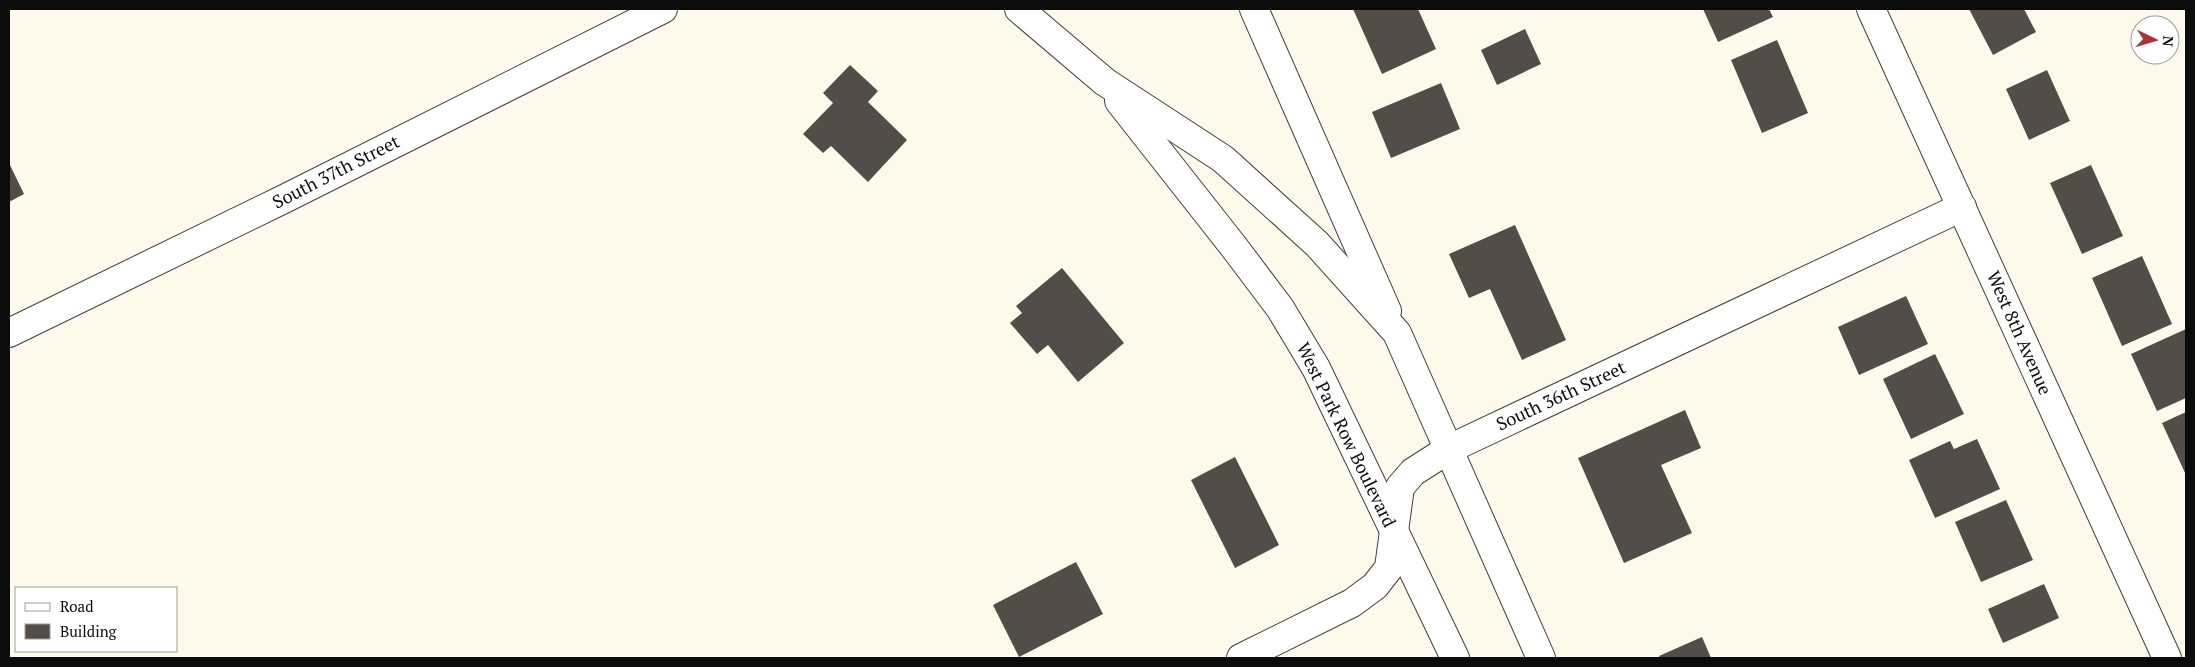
<svg xmlns="http://www.w3.org/2000/svg" width="2195" height="667" viewBox="0 0 2195 667" font-family="'PT Serif',serif">
	<style>
		.building { fill: #534d49 }
		.lines { fill: none; stroke-linecap: round; stroke-linejoin: round }
		.street-casing { stroke: #3e3e3e; stroke-width: 30 }
		.street { stroke: #fff; stroke-width: 28 }
		.labels { text-anchor: middle; stroke-width: 5; stroke-linejoin: round; paint-order: stroke }
		.street-label { font-size: 18px; fill: #0b0b0b; stroke: #fff }
	</style>
	<rect width="100%" height="100%" fill="#fdfaec"/>
	<!-- building -->
	<g class="building">
		<path d="M1353,9h65l18,40 -54,25z"/>
		<path d="M1703,9h66l4,8 -55,25z"/>
		<path d="M1969,9h55l12,23 -43,23z"/>
		<path d="M1525,29l16,35 -44,21 -16,-35z"/>
		<path d="M1777,40l31,73 -46,20 -31,-73z"/>
		<path d="M850,65l28,26 -10,11 39,38 -39,42 -37,-36 -8,7 -20,-19 30,-31 -10,-10z"/>
		<path d="M2047,70l23,51 -41,19 -23,-51z"/>
		<path d="M1441,83l19,46 -69,29 -19,-46z"/>
		<path d="M9,163l15,31 -15,8z"/>
		<path d="M2091,165l32,71 -41,18 -32,-71z"/>
		<path d="M1515,225l51,115 -44,20 -32,-71 -21,9 -20,-44z"/>
		<path d="M2142,256l30,68 -50,22 -30,-68z"/>
		<path d="M1062,268l62,75 -46,39 -30,-37 -11,9 -27,-31 12,-10 -6,-7z"/>
		<path d="M1906,296l22,48 -69,31 -21,-48z"/>
		<path d="M2186,329v69l-29,13 -26,-57z"/>
		<path d="M1935,354l29,60 -53,25 -28,-60z"/>
		<path d="M1685,410l16,38 -40,17 31,68 -68,30 -46,-105z"/>
		<path d="M2186,412v63l-24,-52z"/>
		<path d="M1977,439l23,50 -65,29 -26,-58 41,-19 4,8z"/>
		<path d="M1235,457l44,88 -44,23 -44,-88z"/>
		<path d="M2006,500l27,60 -52,22 -26,-60z"/>
		<path d="M1076,562l27,52 -84,43 -26,-52z"/>
		<path d="M2044,584l15,34 -56,25 -15,-34z"/>
		<path d="M1702,637l9,21h-51l-1,-2z"/>
	</g>
	<g class="lines">
		<!-- street casing -->
		<g class="street-casing">
			<g id="street">
				<path d="M1019,9l86,73 118,77 94,85 80,89 144,325"/>
				<path d="M1254,9l133,302"/>
				<path d="M1871,9l296,649"/>
				<path d="M1119,101l115,146 46,61 36,60 139,290"/>
				<path d="M9,333l275,-134 379,-190"/>
				<path d="M1241,658l111,-55 23,-17 14,-18 11,-81 13,-15 36,-23 513,-242"/>
			</g>
		</g>
		<!-- street -->
		<use href="#street" class="street"/>
	</g>
	<g class="labels">
		<!-- street labels -->
		<g class="street-label">
			<text transform="translate(336 172) rotate(-27)" y="6">South 37th Street</text>
			<text transform="translate(2019 333) rotate(66)" y="6">West 8th Avenue</text>
			<text transform="translate(1561 396) rotate(-25)" y="6">South 36th Street</text>
			<text transform="translate(1346 435) rotate(64)" y="6">West Park Row Boulevard</text>
		</g>
	</g>
	<!-- border -->
	<rect width="2195" height="667" fill="none" stroke="#0b0b0b" stroke-width="20"/>
	<!-- legend -->
	<rect x="15" y="587" width="162" height="65" fill="#ffffff" stroke="#9d9d9d"/>
	<rect x="25" y="603" width="25" height="8" fill="#ffffff" stroke="#9d9d9d"/>
	<text x="60" y="612" font-size="15" fill="#0b0b0b">Road</text>
	<rect x="25" y="624" width="25" height="15" fill="#534d49" stroke="#9d9d9d"/>
	<text x="60" y="637" font-size="15" fill="#0b0b0b">Building</text>
	<!-- north arrow -->
	<g transform="translate(2155 40) rotate(95)"><circle r="24" fill="#ffffff" stroke="#9d9d9d"/>
	<path d="M0-4L9 19L0 12L-9 19Z" fill="#ad3235"/>
	<text y="-8" font-size="14" font-weight="bold" text-anchor="middle" fill="#0b0b0b">N</text>
	</g>
</svg>
